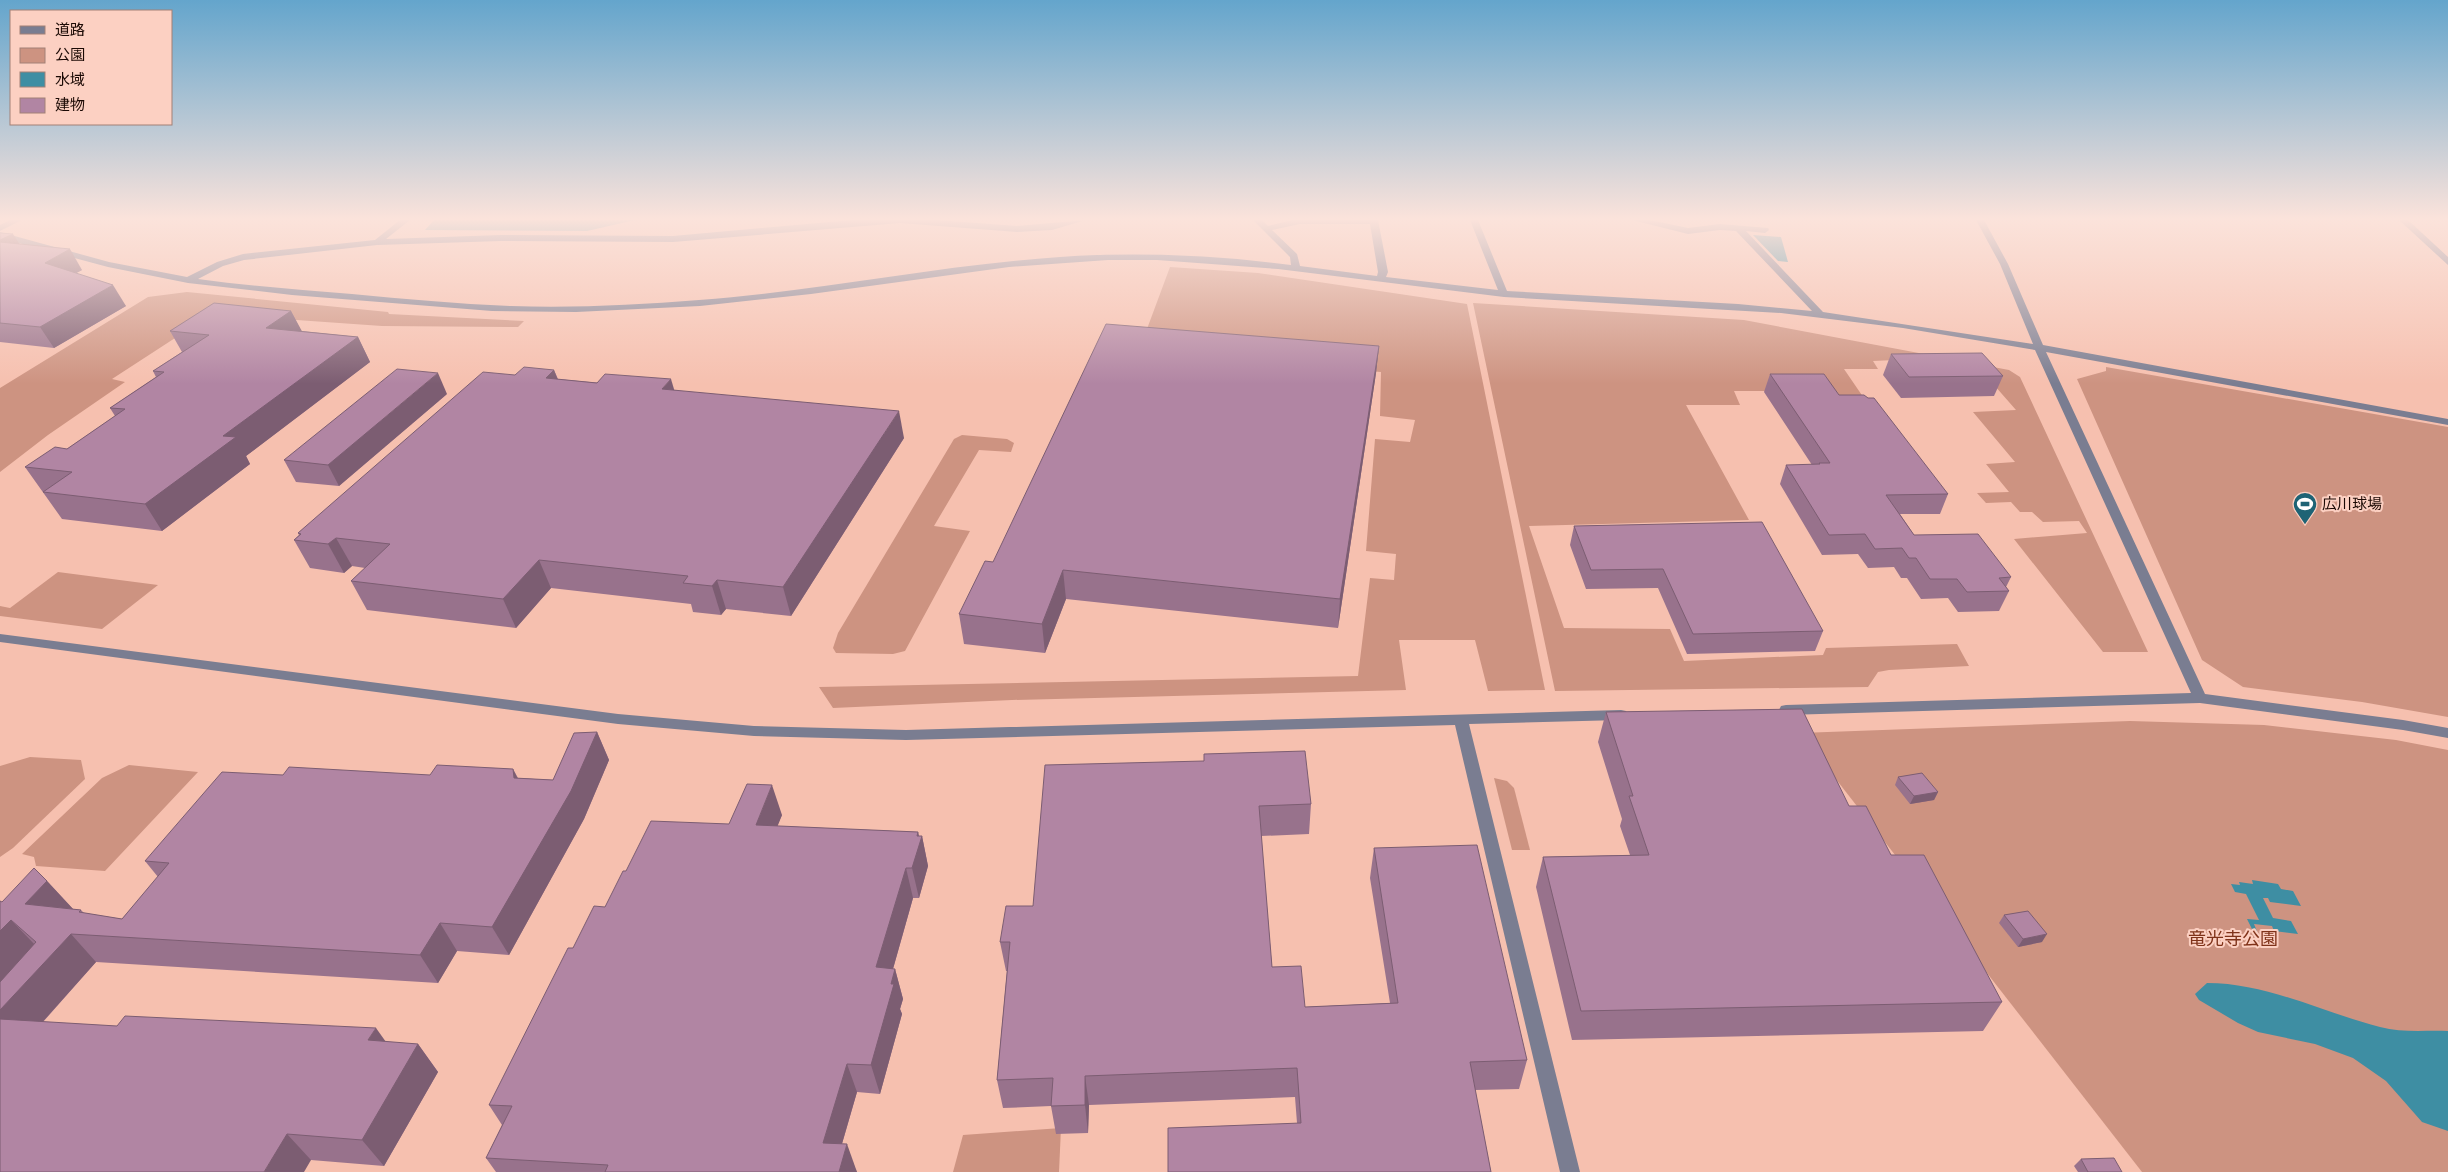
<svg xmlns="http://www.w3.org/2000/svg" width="2448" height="1172" viewBox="0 0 2448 1172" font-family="'PT Sans Narrow','Noto Sans JP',sans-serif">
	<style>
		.green { fill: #cd9381 }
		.water { fill: #3e8ea3 }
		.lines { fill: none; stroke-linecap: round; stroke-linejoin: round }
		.minor { fill: #7a7d91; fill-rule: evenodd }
		.wall { fill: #98728c }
		.shaded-wall { fill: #7c5d72 }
		.building { fill: #b185a3; stroke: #7c5d72 }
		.labels { text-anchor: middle; stroke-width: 4; stroke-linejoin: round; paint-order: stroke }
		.poi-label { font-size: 15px; fill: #1b0904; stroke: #fcd0c2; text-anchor: start }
		.near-park-label { font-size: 18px; fill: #7f3219; stroke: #fcd0c2 }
	</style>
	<rect width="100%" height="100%" fill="#f6c0af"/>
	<!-- green -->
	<g class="green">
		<path d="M1170,267l88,6 209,31 78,386 -57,1 -13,-51h-76l7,50 -394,10 -179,8 -14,-21 539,-11 12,-98 24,2 2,-26 -30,-3 9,-112 35,3 5,-22 -35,-4 1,-44 -208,-18 -29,-17z"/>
		<path d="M187,292l201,20 1,2 135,7 -6,6 -136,-1 -170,-12 -100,65 13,3 -77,53 -48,37v-84l148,-91z"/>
		<path d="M1473,303l271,17 265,50 11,7 128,275h-45l-89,-113 73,-6 -8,-12 -36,1 -11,-10h-12l-9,-10 -25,1 -9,-10 32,-1 -23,-28 29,-2 -42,-50 43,-2 -36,-41 -64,-10 -43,2 5,8h-34l26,38 -49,-16h-87l6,14h-54l63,115 -220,6 35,102 106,1 14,32 139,-6 3,-7 131,-4 12,22 -80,4 -11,2 -10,15 -313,4z"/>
		<path d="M2106,367l342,60v290l-86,-15 -119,-15 -41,-27 -125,-281 29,-8z"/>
		<path d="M962,435l45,4 7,4 -3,9 -32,-2 -45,76 36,5 -65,120 -12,3 -57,-1 -3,-5 5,-15 116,-194z"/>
		<path d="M58,572l100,13 -56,44 -102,-13v-10l10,2z"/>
		<path d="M2130,721l134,4 132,15 52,10v422h-306l-342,-439z"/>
		<path d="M30,757l51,3 4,19 -72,69 -13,9v-91z"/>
		<path d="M129,765l69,7 -93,99 -69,-5 -2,-9 -12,-3 80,-76z"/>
		<path d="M1494,778l13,3 7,7 16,62h-18z"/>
		<path d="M1061,1128l-2,44h-106l10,-37z"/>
	</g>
	<!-- water -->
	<g class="water">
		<path d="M434,220h201l-48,11 -162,-1z"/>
		<path d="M1753,235l28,2 7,25 -10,-1z"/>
		<path d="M2252,880l26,4 3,5 12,2 8,15 -31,-4 -2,-4h-5l10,20 18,3 7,13 -24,-3 -2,-5 -18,-2 4,10 -4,-1 -7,-14 12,1 -13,-26 -11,-2 -4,-8 9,1 -1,-3 14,2z"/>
		<path d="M2207,983c60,0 115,29 173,44 22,6 45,3 68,4v100l-26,-9 -36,-41 -33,-23 -38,-14 -57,-12 -20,-9 -39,-23 -4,-6z"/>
	</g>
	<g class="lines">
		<!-- minor -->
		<g class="minor">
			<path d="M10,220h12l-22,11v-6z"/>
			<path d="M400,220h10l-24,19 115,-4 172,1 179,-16h85l80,6 69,-6 -34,10 -35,2 -117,-9 -227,19 -172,-1 -124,4 -133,15 -21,6 -25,13c51,7 102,11 154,15 53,5 106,10 159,12 63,2 125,-1 188,-6 121,-9 240,-35 361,-43 77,-5 154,-2 231,8l-1,-8 -37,-37h9l6,6 24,-6h86l10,52 -2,5 112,13 -28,-70h8l29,71 231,13 74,7 -76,-80 -16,-1 -32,4 -56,-14h18l38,8 32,-4 48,4 1,2 -4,3 -19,-2 77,81 210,32 -33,-80 -24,-44h8l24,44 35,81 405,74v6l-402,-73 159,342 198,26 45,8v10l-45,-8 -203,-27 -414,12 -5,-1 -2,-4 2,-4 5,-1 405,-12 -156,-343 -132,-22 -122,-15 -277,-16 -226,-28 -121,-9h-49l-99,7 -198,27 -111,12 -124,6 -84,-1 -200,-16 -104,-12 -80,-16 -108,-29v-6l109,30 78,15 30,-15 26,-8 132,-14zM1300,224h70l8,48 -1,4 -77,-10 -3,-12 -25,-24z"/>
			<path d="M2399,220h9l40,37v8z"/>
			<path d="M0,634l618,80 136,12 152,4 715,-20 5,1 2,4 -2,4 -5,1 -152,4 111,448h-20l-105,-447 -549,15 -152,-4 -136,-12 -618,-82z"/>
		</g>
	</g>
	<!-- wall -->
	<g class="wall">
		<path d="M0,233l20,11 62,26 -6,3 50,33 -72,42 -54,-6z"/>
		<path d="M291,311l10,20 57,6 12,25 -124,94 4,8 -88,67 -100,-12 -37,-52 42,-18 48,-33 -5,-8 46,-31 -3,-6 29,-19 -12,-21z"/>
		<path d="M1379,346l-3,27 -38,255 -272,-29 -21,54 -81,-9 -5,-30 34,-52z"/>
		<path d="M1891,354l112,22 -9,20 -93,2 -18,-23z"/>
		<path d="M554,370l4,9 116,11 230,48 -113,178 -65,-7 -5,6 -28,-3 -2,-8 -140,-16 -35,40 -149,-18 -16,-29 14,-13 -13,-2 -8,7 -34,-5 -16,-28 5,-5 -1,-2 217,-158z"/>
		<path d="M1770,374l69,21 109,99 -8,20h-40l14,21 97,42 -5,10 3,4 -10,20 -41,1 -10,-14 -27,1 -14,-21h-6l-7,-11 -26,1 -10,-14 -36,1 -42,-71 6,-19h26l-48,-73z"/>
		<path d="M447,394l-108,92 -43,-4 -12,-22z"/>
		<path d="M1574,526l249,105 -8,20 -128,3 -29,-66 -72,1 -16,-44z"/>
		<path d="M1606,712l243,94 42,49 111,147 -19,29 -411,9 -36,-153 7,-30 87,-2 -10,-29 2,-7 -24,-77z"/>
		<path d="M597,732l12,28 -25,59 -75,136 -52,-4 -19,32 -342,-21 -53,60 375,22 20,28 -54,94 -73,-6 -311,12 2,-270 45,-21 26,28 8,1 3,3 38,6 36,-42 -13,-16 138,-86h147l83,-6 5,9 35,2z"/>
		<path d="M1204,761l107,43 -2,30 -48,2 11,131 33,40 85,-4 -20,-125 4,-30 153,212 -8,29 -44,1 16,82 -194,-49 -2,-26 -206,8 -1,28 -32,1 -5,-28 -48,2 -6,-28 10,-109h-1l-6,-29 33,-36z"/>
		<path d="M1898,777l40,15 -4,8 -24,4 -15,-19z"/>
		<path d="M782,815l-5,11 141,6 1,4h3l6,30 -9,32h-6l-20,71h2l8,30 -3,10 2,5 -22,80 -23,-2 -15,52 15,28h-361l-10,-14 16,-33 -13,-20 84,-157 32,-41 21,-36 103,-47z"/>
		<path d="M2004,915l38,27 -24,5 -19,-24z"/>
		<path d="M2081,1159l41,13h-44l-4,-6z"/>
	</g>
	<!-- shaded-wall -->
	<g class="shaded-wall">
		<path d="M13,234l13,20 -26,-6v-12z"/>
		<path d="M70,249l12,21 -24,13 -13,-20z"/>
		<path d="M113,285l13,21 -72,42 -14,-21z"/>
		<path d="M291,311l13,24 -38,-7z"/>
		<path d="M358,337l12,25 -124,94 4,8 -88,67 -17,-27 78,-68z"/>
		<path d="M1379,346l-3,27 -38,255 2,-29z"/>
		<path d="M554,370l10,26 -18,-18z"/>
		<path d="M438,373l9,21 -108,92 -11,-21z"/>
		<path d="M671,379l8,27 -17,-17z"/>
		<path d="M899,411l5,27 -113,178 -8,-29z"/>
		<path d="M336,538l16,28 -8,7 -16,-29z"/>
		<path d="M539,560l12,28 -35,40 -13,-29z"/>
		<path d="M1063,570l3,29 -21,54 -3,-29z"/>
		<path d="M717,580l9,29 -5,6 -9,-29z"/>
		<path d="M597,732l12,28 -25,59 -75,136 -17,-28z"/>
		<path d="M513,769l14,29 -13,-20z"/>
		<path d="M772,785l10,30 -16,40 -10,-30z"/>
		<path d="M1938,792l-4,8 -24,4 4,-8z"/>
		<path d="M918,832l2,10 2,-6 6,30 -9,32 -7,-30z"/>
		<path d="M906,868l7,30 -28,99 -9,-30z"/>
		<path d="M47,881l26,28 -48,-5z"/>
		<path d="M11,920l27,28 -38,41v-58z"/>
		<path d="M440,923l17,28 -19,32 -18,-28z"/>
		<path d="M71,934l25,28 -75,84 -21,-20v-16z"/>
		<path d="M2047,934l-5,8 -24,5 5,-8z"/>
		<path d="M895,969l8,30 -3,10 2,5 -22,80 -9,-29 20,-81z"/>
		<path d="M376,1028l20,28 -28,-16z"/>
		<path d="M418,1044l20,28 -54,94 -22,-26z"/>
		<path d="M847,1064l10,28 -23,79 -11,-28z"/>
		<path d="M1085,1076l4,29 -1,28 -3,-28z"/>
		<path d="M287,1134l24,26 -7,12h-40z"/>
		<path d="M847,1144l10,28h-18z"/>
	</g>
	<!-- building -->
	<g class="building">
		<path d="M0,233l13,1 -13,6z"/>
		<path d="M0,242l70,7 -25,14 68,22 -73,42 -40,-4z"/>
		<path d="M214,303l77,8 -25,17 92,9 -135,99 13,1 -91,67 -102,-12 29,-20 -47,-5 30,-20 12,2 58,-40 -15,-1 54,-36 -11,-1 56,-36 -39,-4z"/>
		<path d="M1106,324l273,22 -39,253 -277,-29 -21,54 -83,-10 26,-53 8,1z"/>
		<path d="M1982,353l21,23 -94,1 -18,-23z"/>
		<path d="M524,367l30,3 -8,8 51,5 8,-9 66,5 -9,10 237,22 -116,176 -66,-7 -5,6 -29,-3 5,-7 -149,-16 -36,39 -152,-18 39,-37 -54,-6 -8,6 -34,-4 7,-6 -3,-1 185,-161 32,3z"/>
		<path d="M397,369l41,4 -110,92 -44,-5z"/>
		<path d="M1770,374h54l15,21h25l4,3h6l74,96 -62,1 28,40 64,-1 33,43 -12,1 10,13 -42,1 -10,-13h-27l-14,-21h-7l-7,-10 -27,1 -10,-15 -36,1 -43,-70 34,-1 -1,-1h11z"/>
		<path d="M1762,522l61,109 -130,3 -30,-65 -72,1 -17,-44z"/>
		<path d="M1802,709l47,97h17l25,49h33l78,147 -421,9 -38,-154 106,-2 -20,-59h4l-27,-84z"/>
		<path d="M597,732l-26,59 -79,136 -52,-4 -20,32 -349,-21 -71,76v-28l36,-40 -25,-22 -11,11v-30l2,1 32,-34 13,13 -22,23 56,6 -2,2 43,7 47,-56 -24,-2 77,-89 61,3 6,-8 141,8 7,-10 76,4 1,9 39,2 21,-47z"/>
		<path d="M1305,751l6,53 -52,2 13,161 29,-1 4,41 93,-4 -24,-155 103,-3 50,215 -57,2 21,110h-323v-44l133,-5 -4,-55 -212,8v29l-34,1 2,-28 -56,2 13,-138h-10l6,-36h27l12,-141 159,-4v-7z"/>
		<path d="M1922,773l16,19 -24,4 -16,-19z"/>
		<path d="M747,784l25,1 -16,40 162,7 -1,4h5l-10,32h-6l-30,99 19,2 -4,15h3l-23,81 -24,-1 -24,79 24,1 -8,28h-234l3,-7 -122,-7 26,-52 -23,-1 79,-157h5l21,-42 11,1 18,-36h3l25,-50 78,3z"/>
		<path d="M2028,911l19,23 -24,5 -19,-24z"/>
		<path d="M125,1016l251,12 -8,12 50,4 -56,96 -75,-6 -23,38h-264v-153l117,7z"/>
		<path d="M2114,1158l8,14h-34l-7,-13z"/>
	</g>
	<!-- sky -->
	<linearGradient id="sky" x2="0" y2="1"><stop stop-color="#64a5cc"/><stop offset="0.57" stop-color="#fbe3db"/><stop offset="1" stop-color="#fbe3db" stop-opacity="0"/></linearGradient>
	<rect width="2448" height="384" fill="url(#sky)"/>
	<!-- icons -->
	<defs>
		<g id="stadium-pin" transform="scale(1.25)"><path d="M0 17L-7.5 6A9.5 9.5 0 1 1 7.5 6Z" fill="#1e6375" stroke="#fcd0c2"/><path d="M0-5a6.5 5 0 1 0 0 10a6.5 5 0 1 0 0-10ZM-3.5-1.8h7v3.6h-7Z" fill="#fff"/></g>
	</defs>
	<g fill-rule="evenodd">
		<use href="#stadium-pin" x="2305" y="504"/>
	</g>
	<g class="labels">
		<!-- poi labels -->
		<g class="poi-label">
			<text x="2322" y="509">広川球場</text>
		</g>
		<!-- near-park labels -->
		<g class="near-park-label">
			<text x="2233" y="945">竜光寺公園</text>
		</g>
	</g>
	<!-- legend -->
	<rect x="10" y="10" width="162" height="115" fill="#fcd0c2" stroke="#a28076"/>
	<rect x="20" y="26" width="25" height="8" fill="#7a7d91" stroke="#a28076"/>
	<text x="55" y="35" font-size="15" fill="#1b0904">道路</text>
	<rect x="20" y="48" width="25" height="15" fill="#cd9381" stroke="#a28076"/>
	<text x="55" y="60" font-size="15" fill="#1b0904">公園</text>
	<rect x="20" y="72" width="25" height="15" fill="#3e8ea3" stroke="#a28076"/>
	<text x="55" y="85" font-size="15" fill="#1b0904">水域</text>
	<rect x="20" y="98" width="25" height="15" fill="#b185a3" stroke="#a28076"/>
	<text x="55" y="110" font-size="15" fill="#1b0904">建物</text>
</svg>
